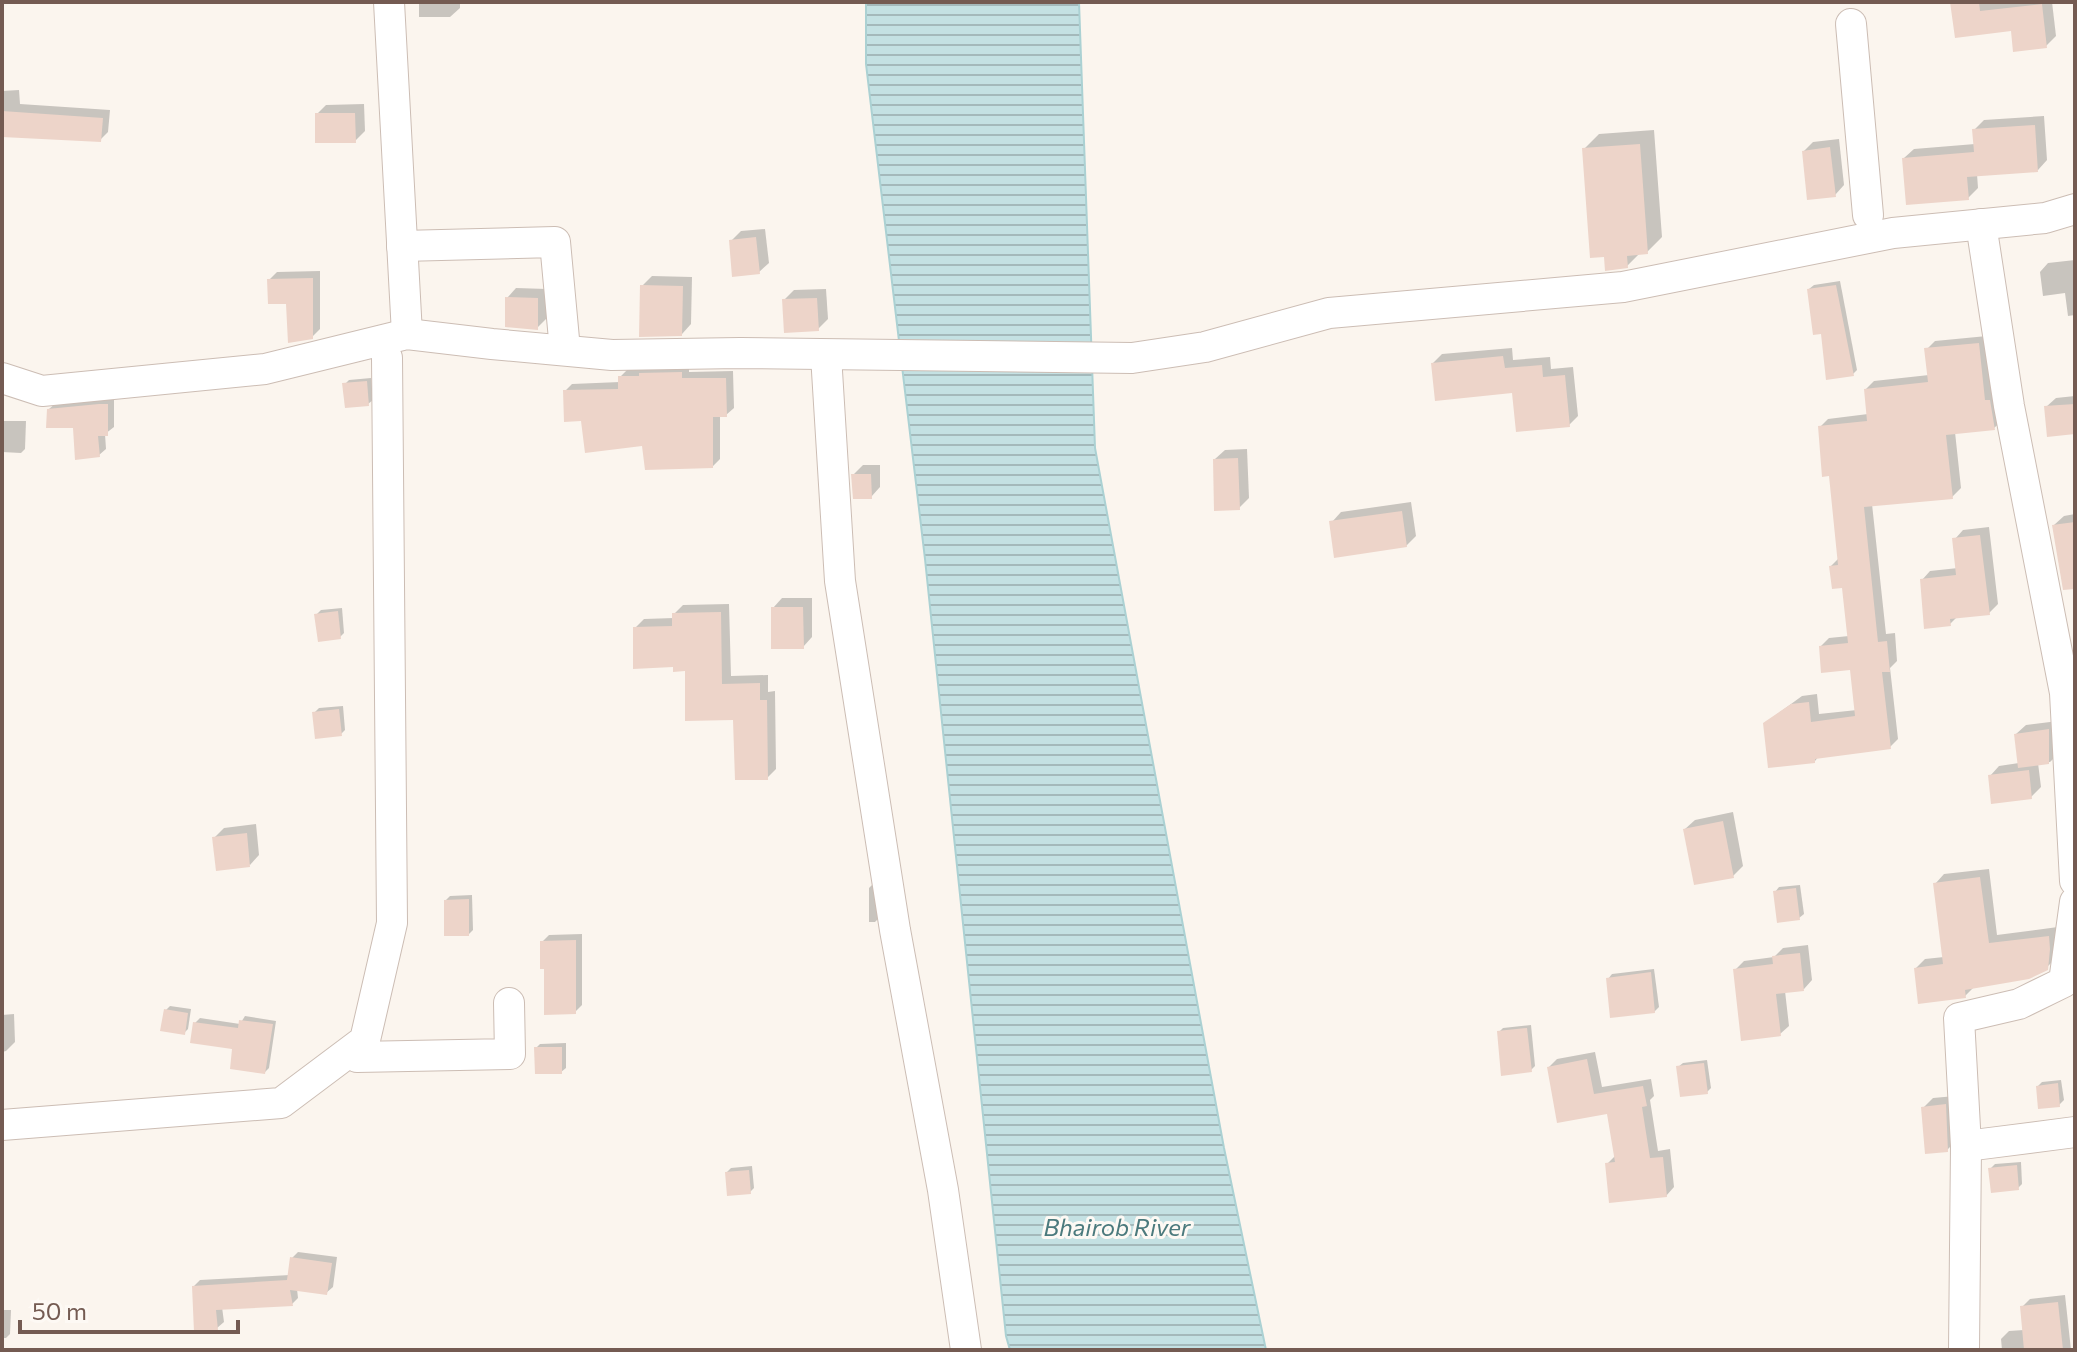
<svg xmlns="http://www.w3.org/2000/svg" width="2077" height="1352" viewBox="0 0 2077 1352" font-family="Commissioner,sans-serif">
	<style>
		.water { fill: url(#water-rules); stroke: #abd1d3; stroke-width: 2 }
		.shadow { fill: #0003 }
		.building { fill: #edd4c9 }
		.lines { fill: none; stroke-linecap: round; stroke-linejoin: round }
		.street-casing { stroke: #ccbdb4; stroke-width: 32 }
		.street { stroke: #fff; stroke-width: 30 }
		.labels { text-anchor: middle; stroke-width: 6; stroke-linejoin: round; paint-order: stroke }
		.water-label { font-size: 24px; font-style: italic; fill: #4b7a7d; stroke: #fdf9f4 }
	</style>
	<defs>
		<pattern id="water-rules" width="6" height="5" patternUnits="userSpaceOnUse" patternTransform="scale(2)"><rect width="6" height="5" fill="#c4e1e3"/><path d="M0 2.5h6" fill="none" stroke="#a4b9bb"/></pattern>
	</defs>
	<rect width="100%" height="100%" fill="#fbf5ee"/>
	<!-- water -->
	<path class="water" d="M866,2h213l16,446 129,700 42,202h-256l-4,-14 -81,-777 -59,-495z"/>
	<!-- shadow -->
	<g class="shadow">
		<path d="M419,2h41v6l-10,9h-31z"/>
		<path d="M1952,2h100l4,34 -10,10z"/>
		<path d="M19,90l1,14 90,6 -2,22 -8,8 -98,-5v-44z"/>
		<path d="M364,104l1,27 -10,10 -38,-27 9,-9z"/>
		<path d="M2044,116l3,44 -9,10 -61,4 1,14 -10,10 -64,-40 10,-9 61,-5 -1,-14 10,-10z"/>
		<path d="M1654,130l8,107 -15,15 -7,1 -13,13 -43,-117 15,-15z"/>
		<path d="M1839,139l5,46 -9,10 -31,-44 9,-9z"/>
		<path d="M765,229l4,34 -10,9 -28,-31 10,-10z"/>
		<path d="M2075,260v55l-7,1 -3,-23 -22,3 -3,-24 8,-9z"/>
		<path d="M320,271v58l-8,8 -43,-57 8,-8z"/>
		<path d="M652,276l40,1 -1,47 -9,10 -40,-48z"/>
		<path d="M1840,281l17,89 -4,4 -31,-42 -13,-43 5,-4z"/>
		<path d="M516,288l31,1v29l-10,10 -30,-30z"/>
		<path d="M826,289l2,30 -10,10 -34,-29 10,-10z"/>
		<path d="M1987,336l16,84 -9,8 -39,4 6,56 -9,9 -80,7 14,130 9,-1 2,28 -7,7 8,71 -8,8 -71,9 -4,5 -50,-38 37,-27 15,-2 2,20 38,-4 -5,-42 -31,-22 8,-8 20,-2 -5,-51 -13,-19 8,-8 -8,-84 -11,-47 8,-8 40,-5 -2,-25 8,-8 55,-6 -2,-26 8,-8z"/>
		<path d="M1512,348l1,12 37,-3 1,12 22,-2 5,49 -9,9 -55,-34 -81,-28 9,-9z"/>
		<path d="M689,365v7l44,-1 1,37 -8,7h-6v44l-7,7 -70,-22 -61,-25 -17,-28 7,-7 48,-2v-5l7,-7z"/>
		<path d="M371,378l2,22 -5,4 -23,-20 4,-4z"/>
		<path d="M2075,396v36l-29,-25 10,-9z"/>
		<path d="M114,398v29l-9,7 1,15 -7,6 -24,-29 -26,-17 7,-6z"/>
		<path d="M4,421h22l-1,28 -4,4 -19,-1z"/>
		<path d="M1247,449l2,49 -10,10 -24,-49 10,-9z"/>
		<path d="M863,465h17v22l-9,10 -18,-22z"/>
		<path d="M1411,502l5,34 -10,10 -74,-24 9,-10z"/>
		<path d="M2075,514v43l-21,-32 10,-9z"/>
		<path d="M1989,527l9,77 -9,9 -31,3 -8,8 -28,-44 8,-9 28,-3 -3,-29 8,-9z"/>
		<path d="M782,598h30v39l-9,10 -30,-39z"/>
		<path d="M729,604l2,72 37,-1v17l7,-1 1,78 -9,9 -32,-60 -48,-49 -12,-4 -40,-37 9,-9 30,-1v-4l9,-9z"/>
		<path d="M342,608l2,25 -4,4 -24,-22 5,-5z"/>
		<path d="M343,706l2,24 -4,4 -27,-21 5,-5z"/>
		<path d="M2058,721l2,31 -10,10 -12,1 3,24 -10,10 -41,-21 9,-10 20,-3 -3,-29 10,-9z"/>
		<path d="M1733,812l10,54 -10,10 -48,-47 10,-9z"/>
		<path d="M256,824l3,31 -9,10 -36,-27 10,-10z"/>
		<path d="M1989,869l8,66 61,-8 -2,31 -10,10 -71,18 -10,10 -49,-28 9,-9 19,-2 -9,-73 9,-10z"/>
		<path d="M873,884l6,34 -4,4h-6v-34z"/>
		<path d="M1800,885l4,29 -5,4 -24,-26 4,-5z"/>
		<path d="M472,895l1,35 -4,4 -23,-34 4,-4z"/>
		<path d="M582,934v71l-7,7 -33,-70 7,-7z"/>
		<path d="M1808,945l4,35 -8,9 -19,2 4,35 -9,8 -45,-64 9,-9 30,-4 9,-9z"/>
		<path d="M1654,969l5,38 -5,5 -46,-33 4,-5z"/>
		<path d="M170,1006l21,3 -3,20 -4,4 -18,-23z"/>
		<path d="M14,1014l1,28 -9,9 -4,1v-37z"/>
		<path d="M245,1016l31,5 -7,47 -4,4 -70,-49 5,-5 40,6z"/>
		<path d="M1531,1025l4,41 -4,4 -32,-38 4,-4z"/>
		<path d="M566,1043v25l-5,4 -25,-24 4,-4z"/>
		<path d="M1595,1052l7,35 49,-8 3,17 -4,4 8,51 12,-2 4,38 -8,9 -59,-32 9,-9 -7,-43 -60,-45 8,-8z"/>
		<path d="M1707,1060l4,28 -4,4 -29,-25 5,-4z"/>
		<path d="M2061,1080l3,20 -5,5 -21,-19 4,-4z"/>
		<path d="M1955,1096l2,44 -10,10 -24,-42 10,-10z"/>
		<path d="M2021,1162l1,22 -4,4 -28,-19 5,-5z"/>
		<path d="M752,1166l2,22 -4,4 -23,-20 4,-4z"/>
		<path d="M298,1252l39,5 -4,30 -7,6 -29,-4 1,9 -6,6 -70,3 2,15 -7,6 -23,-42 6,-6 90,-5 2,-17z"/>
		<path d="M2065,1295l6,55h-69l-1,-11 8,-8 15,-1 -2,-23 8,-8z"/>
		<path d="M2,1310h9l-1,24 -4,4h-4z"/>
	</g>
	<!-- building -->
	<g class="building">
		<path d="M1950,2h29l1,9 62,-7 5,44 -34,4 -2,-21 -56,7z"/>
		<path d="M2,111l101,7 -2,24 -99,-5z"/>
		<path d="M315,113h40l1,30h-41z"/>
		<path d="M2035,125l3,47 -71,5 2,23 -63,5 -4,-47 72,-6 -2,-23z"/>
		<path d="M1640,144l8,110 -21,2 1,12 -23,3 -1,-14 -14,1 -8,-110z"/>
		<path d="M1830,147l6,50 -29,3 -5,-49z"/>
		<path d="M756,237l4,37 -28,3 -3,-37z"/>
		<path d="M313,278v61l-25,4 -2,-39h-18l-1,-25z"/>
		<path d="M640,285l43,1 -1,50 -43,1z"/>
		<path d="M1836,285l18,91 -28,4 -5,-46 -8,1 -6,-46z"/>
		<path d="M505,297l33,1v32l-33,-3z"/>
		<path d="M817,298l2,33 -35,2 -2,-34z"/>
		<path d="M1979,343l6,57h5l5,30 -49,5 7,64 -89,8 14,135 9,-1 3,31h-8l9,77 -76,10v4l-47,5 -5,-45 28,-19 18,-2 2,20 44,-6 -5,-46 -29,3 -2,-27 29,-3 -6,-55 -10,1 -3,-23 9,-1 -9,-89 -7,1 -4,-51 49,-5 -3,-32 64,-7 -4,-34z"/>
		<path d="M1503,356l2,12 37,-3 1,12 22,-2 5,52 -54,5 -4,-39 -77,8 -4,-38z"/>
		<path d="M682,372v6h44l1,39h-14v51l-68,2 -3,-24 -57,7 -4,-32 -17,1 -1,-32 55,-1v-13h21v-3z"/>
		<path d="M367,381l2,25 -24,2 -3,-25z"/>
		<path d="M99,404h9v32h-10l2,21 -25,3 -2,-32h-27l1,-19z"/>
		<path d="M2075,404v30l-28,3 -3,-31z"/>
		<path d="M1238,458l2,52 -26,1 -1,-52z"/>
		<path d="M851,474h20l1,25h-19z"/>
		<path d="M1402,511l5,36 -73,11 -5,-37z"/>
		<path d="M2075,522v67l-12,1 -11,-65z"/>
		<path d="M1980,535l10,80 -40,4 1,7 -27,3 -4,-50 36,-4 -4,-37z"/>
		<path d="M771,607h32l1,42h-33z"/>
		<path d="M338,611l3,28 -23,3 -4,-28z"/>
		<path d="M721,612l1,72 38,-1v17h7l1,80h-33l-2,-60 -48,1v-50l-12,1v-5l-40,2v-42l39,-1v-13z"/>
		<path d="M339,709l3,27 -27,3 -3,-27z"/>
		<path d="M2049,729v35l-31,4 -4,-34z"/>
		<path d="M2029,770l3,29 -41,5 -3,-29z"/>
		<path d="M1723,821l11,57 -40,7 -11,-56z"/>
		<path d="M247,833l3,34 -34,4 -4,-34z"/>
		<path d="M1980,877l9,66 60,-7 1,13 -2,21 -19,9 -64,11 1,8 -48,6 -4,-36 29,-4 -10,-81z"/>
		<path d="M1796,888l4,32 -23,3 -4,-32z"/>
		<path d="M469,899v37h-25v-36z"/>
		<path d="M576,940v74l-32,1v-46h-4v-28z"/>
		<path d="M1800,953l4,38 -28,3 5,42 -40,5 -8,-72 40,-5 -1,-8z"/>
		<path d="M1651,972l4,41 -45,5 -4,-40z"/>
		<path d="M164,1009l24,4 -3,22 -25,-4z"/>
		<path d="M239,1020l34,4 -8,50 -35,-5 2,-20 -42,-6 3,-21 45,6z"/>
		<path d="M1527,1028l5,44 -31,4 -4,-45z"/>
		<path d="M534,1047h28v27h-27z"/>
		<path d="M1587,1059l7,35 49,-8 4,20 -5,1 8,51 13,-1 4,40 -58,6 -4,-40 10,-1 -8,-48 -50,9 -10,-56z"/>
		<path d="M1704,1063l4,31 -28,3 -4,-31z"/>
		<path d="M2058,1083l2,24 -22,2 -2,-23z"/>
		<path d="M1946,1104l2,48 -23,2 -4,-47z"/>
		<path d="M2017,1165l2,25 -28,3 -3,-25z"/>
		<path d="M749,1170l2,24 -24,2 -2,-24z"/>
		<path d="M290,1257l42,6 -5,32 -37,-5 3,16 -77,4 2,20 -24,2 -2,-46 95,-6z"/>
		<path d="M2058,1302l5,48h-39l-4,-44z"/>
	</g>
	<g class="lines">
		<!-- street casing -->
		<g class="street-casing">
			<g id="street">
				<path d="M389,2l18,332"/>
				<path d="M1851,24l17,191"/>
				<path d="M1981,224l28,182 56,287 10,188"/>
				<path d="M402,246l153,-4 10,108"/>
				<path d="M826,355l14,226 55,349 48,260 23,160"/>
				<path d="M2,378l40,13 223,-22 142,-35 85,10 120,11 128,-2 392,5 73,-11 124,-34 294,-26 270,-54 152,-15 30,-9"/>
				<path d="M2075,902l-11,80 -45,22 -60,14 7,128 109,-14"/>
				<path d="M357,1057l153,-3 -1,-51"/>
				<path d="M2,1125l279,-22 84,-63 27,-117 -5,-565"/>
				<path d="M1964,1350l2,-204"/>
			</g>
		</g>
		<!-- street -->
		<use href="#street" class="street"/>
	</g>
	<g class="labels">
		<!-- water labels -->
		<g class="water-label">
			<text x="1117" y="1236">Bhairob River</text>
		</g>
	</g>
	<!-- border -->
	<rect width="2077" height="1352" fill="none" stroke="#745b52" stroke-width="8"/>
	<!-- scale -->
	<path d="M20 1320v12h218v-12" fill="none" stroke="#745b52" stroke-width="4"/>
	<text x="32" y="1320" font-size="24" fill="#745b52" stroke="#fdf9f4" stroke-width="6" paint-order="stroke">50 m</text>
</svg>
